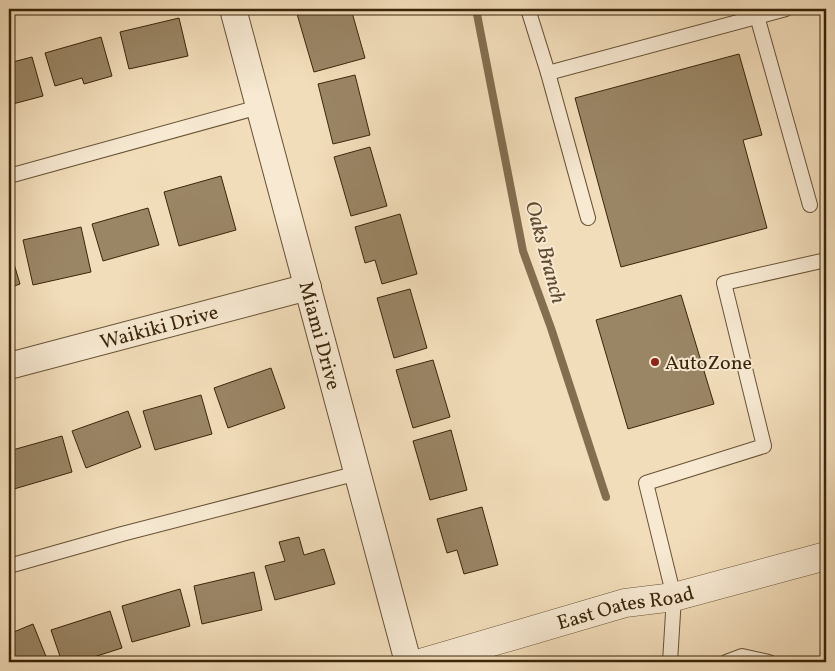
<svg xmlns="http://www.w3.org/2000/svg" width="835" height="671" viewBox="0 0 835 671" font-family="Vollkorn,serif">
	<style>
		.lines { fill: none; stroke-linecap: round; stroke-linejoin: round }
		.stream { stroke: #836e4f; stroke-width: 8 }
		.building { fill: #9a8565; stroke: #3a2509 }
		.service-casing { stroke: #685335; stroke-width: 16 }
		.minor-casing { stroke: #685335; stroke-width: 28 }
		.tertiary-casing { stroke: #685335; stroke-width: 29 }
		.service { stroke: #f7e9d2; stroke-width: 14 }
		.minor { stroke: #f7e9d2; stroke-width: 26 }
		.tertiary { stroke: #f7e9d2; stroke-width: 28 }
		.poi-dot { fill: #8f2418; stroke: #f7e9d2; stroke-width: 2 }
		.labels { text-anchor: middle; stroke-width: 4; stroke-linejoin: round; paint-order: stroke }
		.street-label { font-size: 20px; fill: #3a2509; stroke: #f7e9d2 }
		.poi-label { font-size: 20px; fill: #3a2509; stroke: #f7e9d2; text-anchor: start }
		.water-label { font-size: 21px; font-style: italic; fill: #5e492c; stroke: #f7e9d2 }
	</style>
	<rect width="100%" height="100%" fill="#f2ddba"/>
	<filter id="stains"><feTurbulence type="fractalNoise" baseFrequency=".004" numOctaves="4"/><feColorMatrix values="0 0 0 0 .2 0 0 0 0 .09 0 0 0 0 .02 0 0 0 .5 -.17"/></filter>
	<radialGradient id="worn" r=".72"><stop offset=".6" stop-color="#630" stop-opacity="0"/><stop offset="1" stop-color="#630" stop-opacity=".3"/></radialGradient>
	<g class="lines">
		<!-- stream -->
		<path class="stream" d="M476,9l47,242 28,77 55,169"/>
	</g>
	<!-- building -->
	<g class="building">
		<path d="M317,9h34l14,49 -51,14 -17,-58z"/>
		<path d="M179,18l9,38 -59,13 -9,-37z"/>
		<path d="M101,37l11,39 -28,8 -2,-6 -27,8 -10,-33z"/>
		<path d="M739,54l23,81 -19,5 24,88 -146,39 -46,-169z"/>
		<path d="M32,57l11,39 -34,9v-42z"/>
		<path d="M355,75l15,60 -37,9 -15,-60z"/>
		<path d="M370,147l17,59 -36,10 -17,-59z"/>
		<path d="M221,176l15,54 -57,16 -15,-54z"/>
		<path d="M148,208l11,37 -56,16 -11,-37z"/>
		<path d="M400,214l17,60 -35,10 -7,-24 -10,3 -10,-36z"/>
		<path d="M81,227l10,45 -58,13 -10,-45z"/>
		<path d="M9,247l11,37 -11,4z"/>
		<path d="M410,289l17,59 -33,10 -17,-60z"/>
		<path d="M681,295l33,109 -86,25 -32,-109z"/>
		<path d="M433,360l17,57 -37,11 -17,-58z"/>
		<path d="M271,368l14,40 -57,20 -14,-40z"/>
		<path d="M201,395l11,39 -57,16 -12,-39z"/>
		<path d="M128,411l13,36 -55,21 -14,-37z"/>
		<path d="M451,430l16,60 -37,10 -17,-59z"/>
		<path d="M62,436l10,36 -58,17 -5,-17v-21z"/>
		<path d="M482,507l16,58 -34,9 -7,-24 -10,3 -10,-34z"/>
		<path d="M299,537l5,18 20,-6 11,35 -60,16 -10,-34 20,-5 -6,-19z"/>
		<path d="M254,572l8,38 -60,14 -8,-38z"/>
		<path d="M180,589l10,37 -58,16 -10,-36z"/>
		<path d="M110,611l12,37 -44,14h-16l-11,-32z"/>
		<path d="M33,624l14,35 -8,3h-30v-28z"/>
	</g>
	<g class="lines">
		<!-- service casing -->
		<g class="service-casing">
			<g id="service">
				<path d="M528,9l20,64"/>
				<path d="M755,9l55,196"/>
				<path d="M9,176l250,-69"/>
				<path d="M588,218l-40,-145 238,-64"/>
				<path d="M9,566l113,-32 236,-61"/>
				<path d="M670,662l4,-65 -28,-114 118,-37 -40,-163 102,-23"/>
				<path d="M726,662l16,-6 27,6"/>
			</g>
		</g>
		<!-- minor casing -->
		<g class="minor-casing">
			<g id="minor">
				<path id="s1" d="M233,9l175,653"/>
				<path id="s2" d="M9,366l299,-79"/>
			</g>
		</g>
		<!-- tertiary casing -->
		<g class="tertiary-casing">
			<g id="tertiary">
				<path id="s3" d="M424,662l201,-59 49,-6 152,-41"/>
			</g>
		</g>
		<!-- service -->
		<use href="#service" class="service"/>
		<!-- minor -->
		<use href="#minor" class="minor"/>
		<!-- tertiary -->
		<use href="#tertiary" class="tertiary"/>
	</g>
	<!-- markers -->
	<circle class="poi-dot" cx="655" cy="362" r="5"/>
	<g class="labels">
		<!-- street labels -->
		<g class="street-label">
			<text dy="7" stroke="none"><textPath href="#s2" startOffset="155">Waikiki Drive</textPath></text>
			<text dy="7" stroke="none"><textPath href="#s1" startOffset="338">Miami Drive</textPath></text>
			<text dy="7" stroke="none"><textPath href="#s3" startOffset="209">East Oates Road</textPath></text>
		</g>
		<!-- poi labels -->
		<g class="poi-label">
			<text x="665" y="369">AutoZone</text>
		</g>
		<!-- water labels -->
		<g class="water-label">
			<text transform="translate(546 252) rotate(75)" y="7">Oaks Branch</text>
		</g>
	</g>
	<!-- margin -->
	<rect width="835" height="671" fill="none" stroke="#f2ddba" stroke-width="30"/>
	<rect x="10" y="10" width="815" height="651" fill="none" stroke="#3a2509" stroke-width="2.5"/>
	<rect x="15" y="15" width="805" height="641" fill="none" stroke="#3a2509"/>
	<rect width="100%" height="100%" filter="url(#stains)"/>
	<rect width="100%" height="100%" fill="url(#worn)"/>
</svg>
